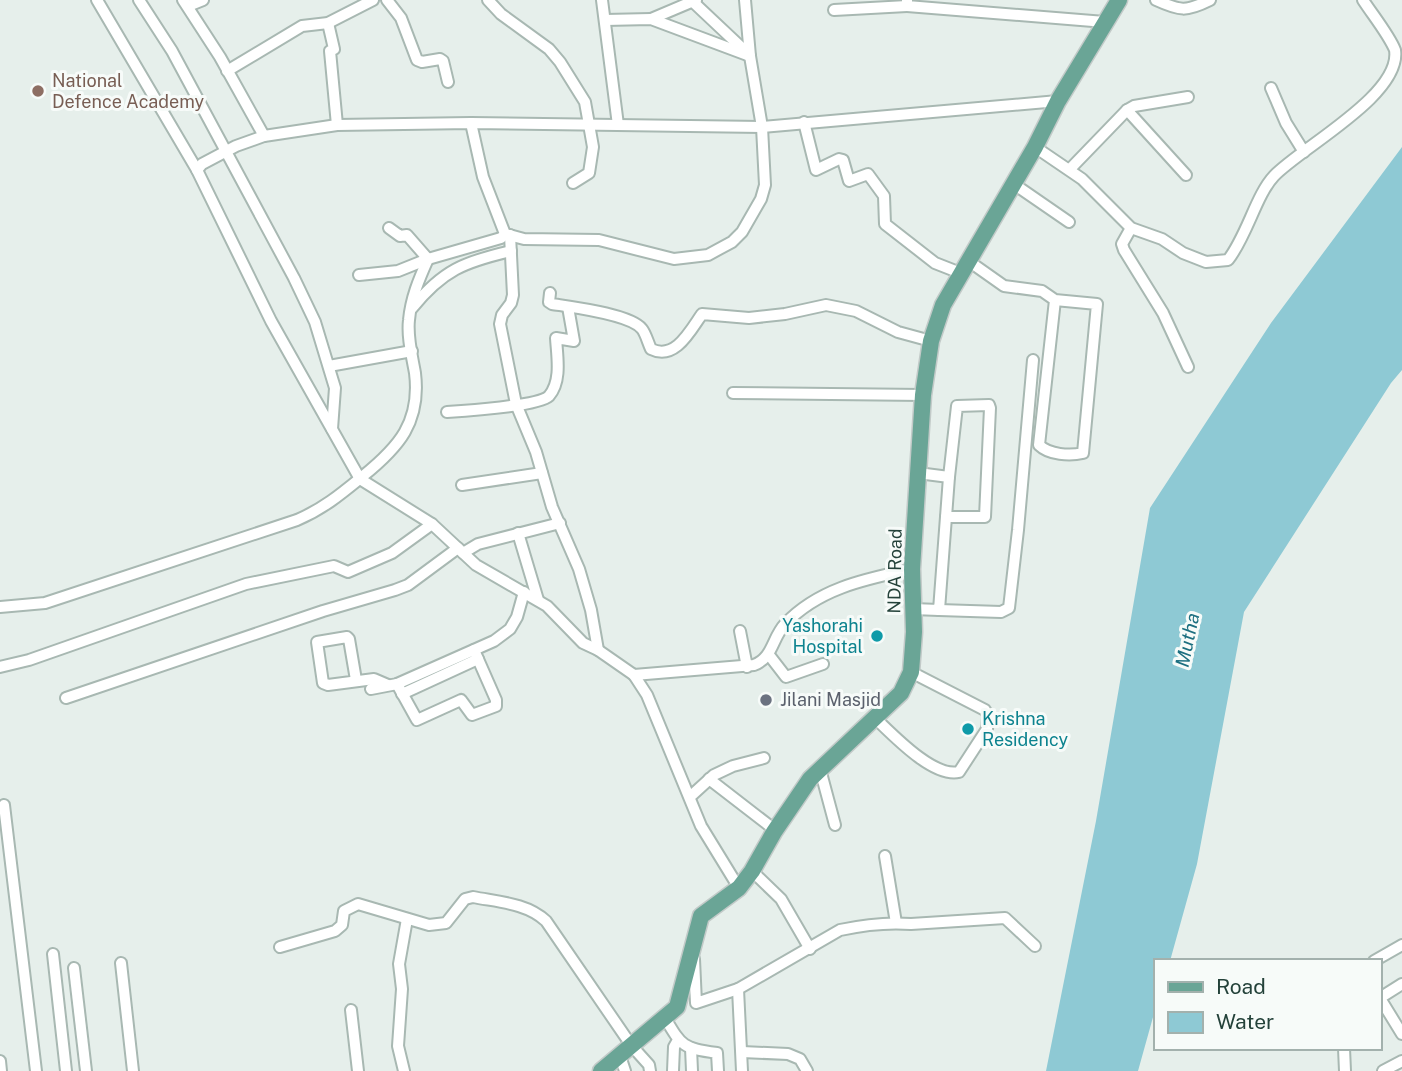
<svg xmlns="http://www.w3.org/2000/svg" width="1402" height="1071" viewBox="0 0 1402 1071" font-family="'Public Sans',sans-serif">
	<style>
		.water { fill: #8ec9d4 }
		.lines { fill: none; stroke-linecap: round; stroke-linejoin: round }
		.street-casing { stroke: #a8b8b2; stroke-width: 14 }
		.primary-casing { stroke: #c2cac8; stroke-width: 19 }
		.street { stroke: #fff; stroke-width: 10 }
		.primary { stroke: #6aa596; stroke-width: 16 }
		.education-dot { fill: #8d6e63; stroke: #f7fbf9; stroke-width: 2.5 }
		.culture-dot { fill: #0f9aa8; stroke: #f7fbf9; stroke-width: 2.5 }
		.worship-dot { fill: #6b7280; stroke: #f7fbf9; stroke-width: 2.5 }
		.labels { text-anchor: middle; stroke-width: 6; stroke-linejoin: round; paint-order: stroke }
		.education-label { font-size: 18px; fill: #785e54; stroke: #f7fbf9; text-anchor: start }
		.street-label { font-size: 18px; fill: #24423a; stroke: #f7fbf9 }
		.culture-label { font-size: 18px; fill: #0d838f; stroke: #f7fbf9; text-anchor: end }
		.worship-label { font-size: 18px; fill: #5b616d; stroke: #f7fbf9; text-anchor: start }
		.water-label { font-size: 19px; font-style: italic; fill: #1c6f80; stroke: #f7fbf9 }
	</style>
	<rect width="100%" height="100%" fill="#e6efeb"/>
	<!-- water -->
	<path class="water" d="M1402,147v223l-11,13 -147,229 -47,252 -27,97h-15v49l-17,61h-92l50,-250 54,-313 121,-185z"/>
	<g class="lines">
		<!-- street casing -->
		<g class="street-casing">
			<g id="street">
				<path d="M97,0l100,170 74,151 89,158 72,45 44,41 71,41 36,37 15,7 36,25 120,-10c19,-7 18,-27 31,-41 34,-36 81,-45 127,-55"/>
				<path d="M139,0l33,51 122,227 21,44 20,66 -3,41"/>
				<path d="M183,0l37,57 44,79"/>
				<path d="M387,0l14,18 16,42 5,2 18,-3 3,2 5,21"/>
				<path d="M488,0l13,14 48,35 11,13 25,40 8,45 -4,26 -16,10"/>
				<path d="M602,0l16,125"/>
				<path d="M691,0l52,49"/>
				<path d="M907,0v6l198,16"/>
				<path d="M1156,0c24,11 30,12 54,0"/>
				<path d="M188,6l15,-6"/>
				<path d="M834,10l73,-4"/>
				<path d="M651,19l45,-19"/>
				<path d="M605,20l46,-1 99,37"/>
				<path d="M328,23l6,26 -4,2 7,74"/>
				<path d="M227,71l75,-45 26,-3 45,-23"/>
				<path d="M1271,88l15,35 18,29"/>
				<path d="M1127,110l59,65"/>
				<path d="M804,122l12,48 23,-11 4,1 6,21 19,-7 16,22 1,28 50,39 28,11"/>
				<path d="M1035,147l47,32 49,49 31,11 21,14 23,9 22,-2c19,-24 28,-65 46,-84 26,-28 128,-81 121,-126 -6,-15 -23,-36 -32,-50"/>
				<path d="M1070,169l57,-59 7,-4 54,-9"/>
				<path d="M197,170l5,-6 34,-18 28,-10 73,-11 134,-2 291,4 296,-26"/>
				<path d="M1014,184l55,38"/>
				<path d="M1131,228l-9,16 2,6 39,63 25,54"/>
				<path d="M505,234l19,5 75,1 75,19 34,-4 24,-13 10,-10 19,-33 4,-14 -3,-58 -12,-71 -5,-56"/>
				<path d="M510,235l3,60 -2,8 -9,12 -2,9 16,80 20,48 16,55 27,62 12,41 7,40"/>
				<path d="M970,262l34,24 38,5 13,9 -16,145c10,10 31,11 44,8l14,-149 -42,-4"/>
				<path d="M359,275l39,-4 30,-12 73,-21 4,-4 -22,-57 -12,-54"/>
				<path d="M550,293l-1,9 3,2c19,3 78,10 90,25 4,5 6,14 9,20 24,12 39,-18 51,-35l47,4 36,-4 41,-9 30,6 42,21 33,9"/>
				<path d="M412,308c31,-38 52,-46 99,-57"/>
				<path d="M329,366l83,-15"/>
				<path d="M733,393l190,2"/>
				<path d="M447,412c16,-1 92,-6 102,-16 13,-15 8,-40 7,-58l18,3 -6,-34"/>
				<path d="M462,485l80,-12"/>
				<path d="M946,517h39l5,-109 -1,-3 -32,1 -8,71"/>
				<path d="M518,533l20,67"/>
				<path d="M463,553l15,-9 82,-21"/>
				<path d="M0,607l45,-4 252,-83c26,-11 44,-26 66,-44 36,-29 58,-54 52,-103 -3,-17 -8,-36 -6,-53 2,-22 10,-41 19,-61l-21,-24 -7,1 -11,-8"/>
				<path d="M913,609l26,1 10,-133 -31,-4"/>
				<path d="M939,610l62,2 8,-4 9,-78 15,-170"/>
				<path d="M740,631l7,36"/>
				<path d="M769,655l17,22 37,-13"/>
				<path d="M0,667l29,-7 217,-76 88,-18 14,6 44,-19 40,-29"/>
				<path d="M634,675l13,20 54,131 38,62"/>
				<path d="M356,680l-7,-41 -2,-2 -30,5 6,41 5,2 46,-6 14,6"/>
				<path d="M397,684l20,36 44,-20 11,15 24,-9v-6l-22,-50"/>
				<path d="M371,689l26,-5 97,-43 16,-12 7,-12 7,-25"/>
				<path d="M402,694l76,-35"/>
				<path d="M66,698l257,-87 72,-21 13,-5 50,-37"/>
				<path d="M874,717c18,17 59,61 85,55l28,-43 1,-14 -3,-5 -74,-38"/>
				<path d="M820,769l15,56"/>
				<path d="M709,779l66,51"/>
				<path d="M692,795l22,-20 19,-9 31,-8"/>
				<path d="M4,805l32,266"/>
				<path d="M885,856l11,67"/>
				<path d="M752,871l29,28 29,50"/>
				<path d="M280,947l55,-16 7,-6 2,-14 14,-7 71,21 17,-2 19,-24 8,-2c25,5 54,6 73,24l85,124 18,20 1,6"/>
				<path d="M53,954l13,117"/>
				<path d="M694,959l2,44 42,-14"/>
				<path d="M1374,961l28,-16"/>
				<path d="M121,963l12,108"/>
				<path d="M74,968l12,103"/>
				<path d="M1402,984l-19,12 -2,4 21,34"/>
				<path d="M351,1010l7,61"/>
				<path d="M665,1018c17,29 18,30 52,35l1,18"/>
				<path d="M691,1048l1,23"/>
				<path d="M1344,1048l1,23"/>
				<path d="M742,1052l46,2 12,5 7,12"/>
				<path d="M620,1056l5,15"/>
				<path d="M0,1061l1,10"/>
				<path d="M404,1071l-6,-25 4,-57 -3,-25 8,-45"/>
				<path d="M673,1071l1,-24 4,-7"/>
				<path d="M742,1071l-4,-82 102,-59c23,-5 47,-8 71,-6l94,-6 30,28"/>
				<path d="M1383,1071l19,-10"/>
			</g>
		</g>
		<!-- primary casing -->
		<g class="primary-casing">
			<path id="primary" d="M601,1071l76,-64 24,-91 38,-28 13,-17 22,-39 36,-53 91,-86 10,-21 3,-40 -2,-63 11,-174 8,-54 12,-36 92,-158 23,-46 61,-101"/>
		</g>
		<!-- street -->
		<use href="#street" class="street"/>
		<!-- primary -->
		<use href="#primary" class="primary"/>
	</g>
	<!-- markers -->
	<circle class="education-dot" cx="38" cy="91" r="7"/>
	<g class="culture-dot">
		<circle cx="877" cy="636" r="7"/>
		<circle cx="968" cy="729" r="7"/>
	</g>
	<circle class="worship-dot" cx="766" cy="700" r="7"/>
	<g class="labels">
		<!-- education labels -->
		<g class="education-label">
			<text x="52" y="87">National<tspan x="52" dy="21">Defence Academy</tspan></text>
		</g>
		<!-- street labels -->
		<g class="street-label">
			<text transform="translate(895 571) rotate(-89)" y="6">NDA Road</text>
		</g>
		<!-- culture labels -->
		<g class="culture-label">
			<text x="863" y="632">Yashorahi<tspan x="863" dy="21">Hospital</tspan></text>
			<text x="982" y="725" text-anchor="start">Krishna<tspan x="982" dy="21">Residency</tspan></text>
		</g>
		<!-- worship labels -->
		<g class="worship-label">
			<text x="780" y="706">Jilani Masjid</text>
		</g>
		<!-- water labels -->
		<g class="water-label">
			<text transform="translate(1187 640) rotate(-78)" y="7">Mutha</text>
		</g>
	</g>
	<!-- legend -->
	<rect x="1154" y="959" width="228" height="91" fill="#f7fbf9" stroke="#a3b1ad" stroke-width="2"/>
	<rect x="1168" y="982" width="35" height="10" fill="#6aa596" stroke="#a3b1ad" stroke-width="2"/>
	<text x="1216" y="994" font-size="21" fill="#24423a">Road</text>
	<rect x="1168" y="1012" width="35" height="21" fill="#8ec9d4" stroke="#a3b1ad" stroke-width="2"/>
	<text x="1216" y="1029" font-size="21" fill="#24423a">Water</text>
</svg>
